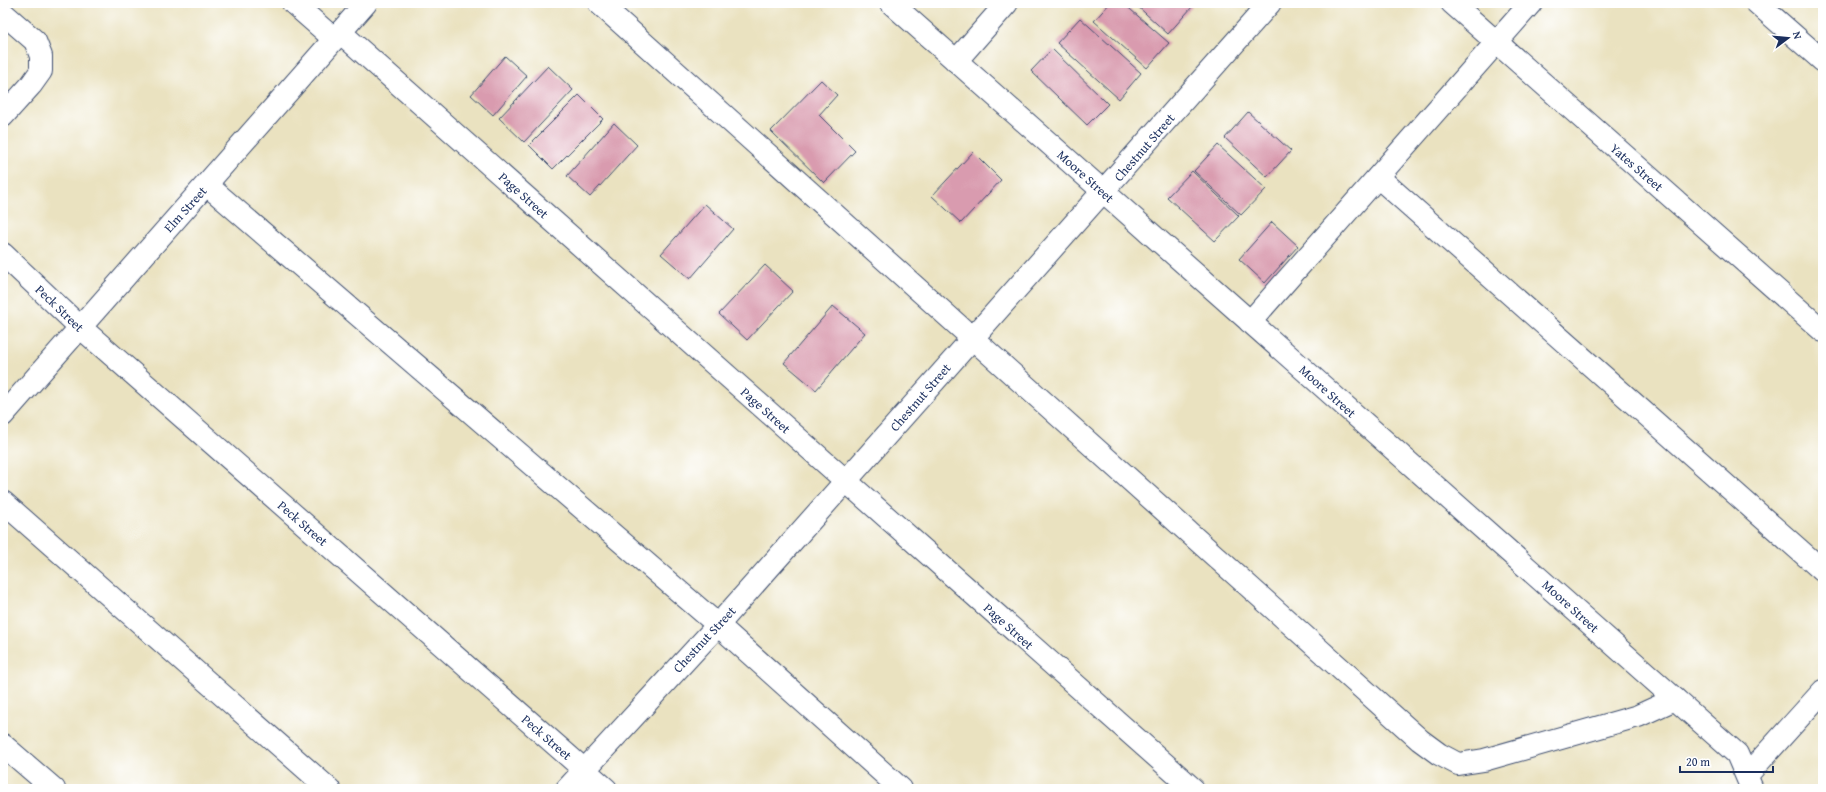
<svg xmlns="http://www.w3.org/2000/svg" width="1826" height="792" viewBox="0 0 1826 792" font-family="'Gentium Book Plus',serif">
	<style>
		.building { fill: #d99baf }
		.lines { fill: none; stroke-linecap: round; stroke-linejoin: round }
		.minor-casing { stroke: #3a4a6d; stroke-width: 24 }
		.minor { stroke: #fff; stroke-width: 22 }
		.labels { text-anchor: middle; stroke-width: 4; stroke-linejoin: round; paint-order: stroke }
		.street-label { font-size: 13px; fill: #1b2f5e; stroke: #fff }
	</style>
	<rect width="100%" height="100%" fill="#fff"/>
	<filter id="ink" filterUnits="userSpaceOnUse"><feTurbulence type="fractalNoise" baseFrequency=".025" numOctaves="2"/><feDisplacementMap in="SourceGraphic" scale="8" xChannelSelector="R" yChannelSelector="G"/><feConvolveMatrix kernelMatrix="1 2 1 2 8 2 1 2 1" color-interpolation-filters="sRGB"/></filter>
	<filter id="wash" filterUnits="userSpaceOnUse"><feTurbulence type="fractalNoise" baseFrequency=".012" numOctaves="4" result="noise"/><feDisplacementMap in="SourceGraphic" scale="16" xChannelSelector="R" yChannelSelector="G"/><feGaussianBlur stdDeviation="0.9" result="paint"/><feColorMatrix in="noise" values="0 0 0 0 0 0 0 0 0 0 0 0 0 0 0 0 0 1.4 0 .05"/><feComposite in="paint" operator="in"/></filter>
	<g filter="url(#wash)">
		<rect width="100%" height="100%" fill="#eae2c0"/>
		<g id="blocks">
			<!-- building -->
			<g class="building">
				<path d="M1110,3h13l46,40 -22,25 -53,-47z"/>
				<path d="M1134,3h54l4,4 -24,27z"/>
				<path d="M1080,18l61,55 -22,26 -62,-56z"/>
				<path d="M1052,49l56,55 -21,21 -56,-54z"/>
				<path d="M505,56l22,20 -34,39 -22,-20z"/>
				<path d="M548,66l25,24 -49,52 -25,-24z"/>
				<path d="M821,80l16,15 -18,20 36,36 -31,32 -53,-52z"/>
				<path d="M579,95l24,24 -50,50 -24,-24z"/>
				<path d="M1248,112l43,39 -24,26 -42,-39z"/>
				<path d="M614,123l23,22 -47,52 -23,-21z"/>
				<path d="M1218,145l48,44 -25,26 -47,-44z"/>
				<path d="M973,152l28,28 -40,43 -29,-27z"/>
				<path d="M1192,171l47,45 -24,25 -48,-44z"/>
				<path d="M705,204l28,25 -43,50 -29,-25z"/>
				<path d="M1272,222l26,24 -33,37 -26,-24z"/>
				<path d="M765,265l28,26 -46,49 -28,-26z"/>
				<path d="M833,306l32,27 -49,57 -32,-27z"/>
			</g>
		</g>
	</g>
	<g filter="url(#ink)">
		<use href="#blocks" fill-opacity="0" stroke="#3a4a6d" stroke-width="1"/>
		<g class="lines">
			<!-- minor casing -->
			<g class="minor-casing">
				<g id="minor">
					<path d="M293,3l41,36"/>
					<path d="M599,3l821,737 19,14 19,10 26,-4 154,-44 37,-17"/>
					<path d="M891,3l846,751 15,35"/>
					<path d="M1452,3l371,328"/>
					<path d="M1757,3l66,58"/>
					<path d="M3,13l32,28 6,15v15l-10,14 -28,31"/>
					<path d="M340,32l853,757"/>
					<path d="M956,61l51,-58"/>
					<path d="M1378,177l445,394"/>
					<path d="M207,185l511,440 183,164"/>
					<path d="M3,254l77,73 526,462"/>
					<path d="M1250,322l281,-319"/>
					<path d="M3,415l363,-412"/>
					<path d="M3,502l326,287"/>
					<path d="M3,745l51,44"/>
					<path d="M1747,775l76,-84"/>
					<path d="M567,789l151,-164 552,-622"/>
				</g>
			</g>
			<!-- minor -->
			<use href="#minor" class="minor"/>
		</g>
	</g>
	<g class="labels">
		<!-- street labels -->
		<g class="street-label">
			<text transform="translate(1144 147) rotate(-49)" y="5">Chestnut Street</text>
			<text transform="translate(1637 167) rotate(41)" y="5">Yates Street</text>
			<text transform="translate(1086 176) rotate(42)" y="5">Moore Street</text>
			<text transform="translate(524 195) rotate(42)" y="5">Page Street</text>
			<text transform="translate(185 209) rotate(-48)" y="5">Elm Street</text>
			<text transform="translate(60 308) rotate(44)" y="5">Peck Street</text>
			<text transform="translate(1328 391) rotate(42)" y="5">Moore Street</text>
			<text transform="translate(920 397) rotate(-49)" y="5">Chestnut Street</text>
			<text transform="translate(766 410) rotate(42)" y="5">Page Street</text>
			<text transform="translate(303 523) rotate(41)" y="5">Peck Street</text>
			<text transform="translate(1571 606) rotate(42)" y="5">Moore Street</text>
			<text transform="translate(1009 626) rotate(42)" y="5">Page Street</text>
			<text transform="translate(704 639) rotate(-47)" y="5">Chestnut Street</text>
			<text transform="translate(547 737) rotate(41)" y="5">Peck Street</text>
		</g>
	</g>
	<!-- margin -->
	<rect width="1826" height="792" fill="none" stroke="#fff" stroke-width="16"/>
	<!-- north arrow -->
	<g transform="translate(1788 38) rotate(74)" stroke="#ffffff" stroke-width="3" paint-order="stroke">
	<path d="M0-3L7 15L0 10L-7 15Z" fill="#1b2f5e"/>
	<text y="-6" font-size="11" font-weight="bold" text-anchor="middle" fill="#1b2f5e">N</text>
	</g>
	<!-- scale -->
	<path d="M1680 766v6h93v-6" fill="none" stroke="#1b2f5e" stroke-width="2"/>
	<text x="1686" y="766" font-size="12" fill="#1b2f5e" stroke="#ffffff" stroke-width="3" paint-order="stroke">20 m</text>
</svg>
